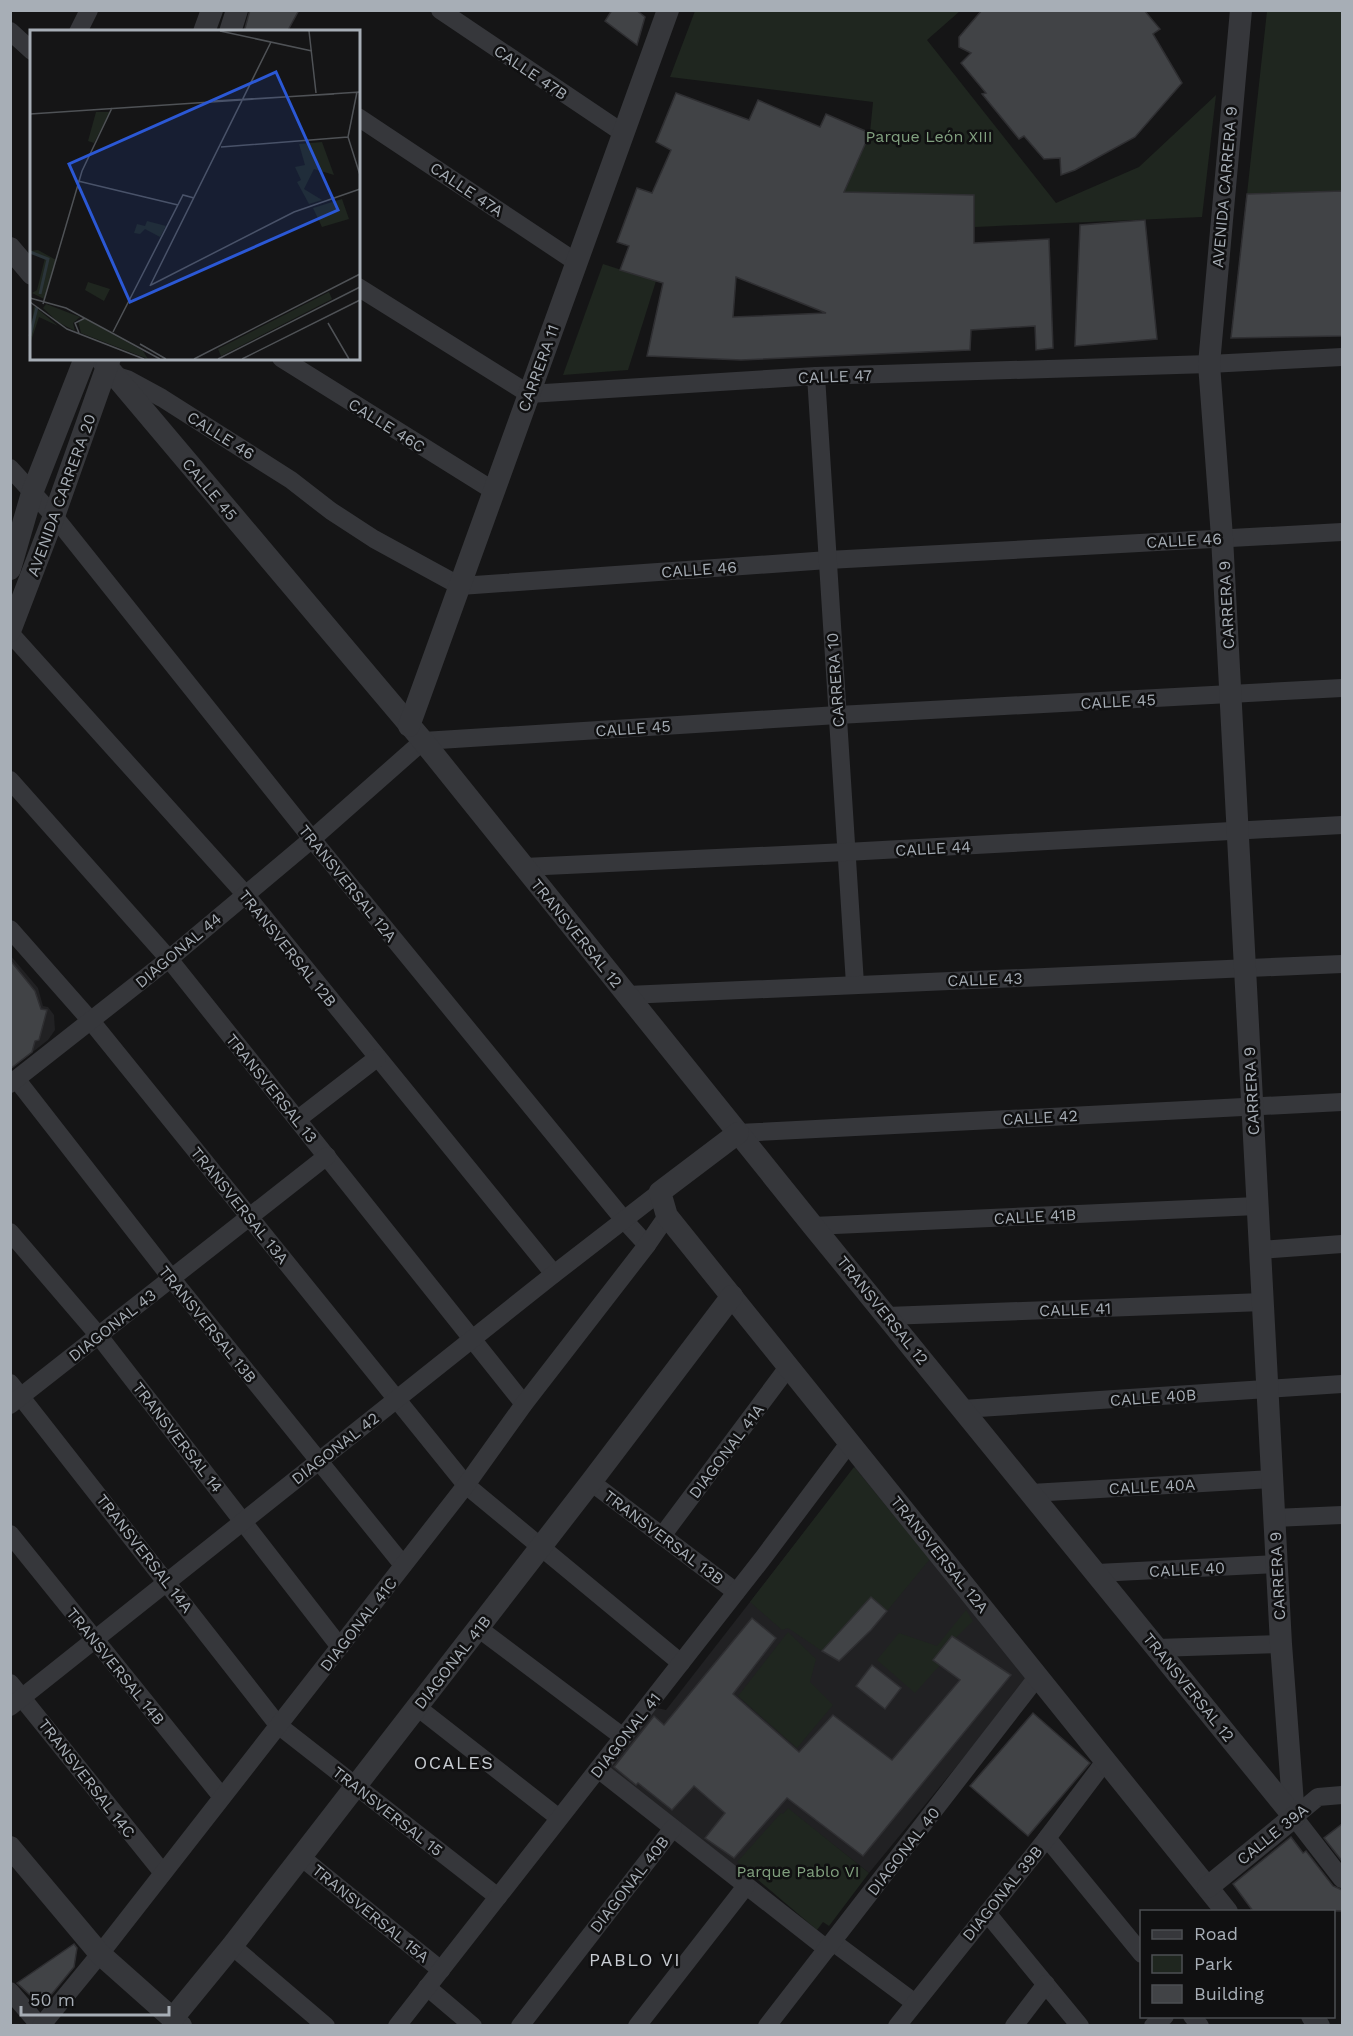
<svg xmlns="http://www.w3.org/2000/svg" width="1353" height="2036" viewBox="0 0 1353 2036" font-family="'Work Sans',sans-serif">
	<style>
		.built { fill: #212123 }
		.green { fill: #1f261f }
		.building { fill: #414346; stroke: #2f2f32; stroke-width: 1.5; fill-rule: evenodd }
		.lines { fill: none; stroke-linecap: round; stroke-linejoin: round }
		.minor { stroke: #36373b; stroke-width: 18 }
		.tertiary { stroke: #36373b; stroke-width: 22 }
		.labels { text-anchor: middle; stroke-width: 5; stroke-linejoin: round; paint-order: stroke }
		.street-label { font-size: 16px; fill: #a7aeb6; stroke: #101011 }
		.park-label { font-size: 16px; fill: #81a07f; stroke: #101011 }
		.neighbourhood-label { font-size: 18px; letter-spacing: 1.5px; fill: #c8ccd2; stroke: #101011 }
		.inset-river { fill: none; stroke: #2b353a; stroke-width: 3 }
		.inset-road { fill: none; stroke: #4f5256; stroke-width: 1.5 }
		.view { fill: #2b58d5; fill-opacity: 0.15; stroke: #2b58d5; stroke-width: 3 }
		.inset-edge { fill: none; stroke: #a7aeb6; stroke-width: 3 }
	</style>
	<rect width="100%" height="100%" fill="#151516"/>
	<!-- built -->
	<g class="built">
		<path d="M10,955l28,33 5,18 5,1 6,8 1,15 -7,10 -37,29z"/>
		<path d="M858,1463l172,214 -161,196 -81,-64 -50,59 -129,-99 48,-61 9,2z"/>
	</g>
	<!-- green -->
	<g class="green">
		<path d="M695,11h265l-33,29 129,163 83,-36 77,-72 -14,122 -227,10 -1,-32 -130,-3 26,-59 3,-31 -203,-25z"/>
		<path d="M1267,11h75v180l-95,3z"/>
		<path d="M603,264l53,17 -28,89 -65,5z"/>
		<path d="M854,1467l76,92 -43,52 -16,-14 -49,54 -34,-23 -6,2 -32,-28z"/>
		<path d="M966,1610l7,11 -40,39 7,5 -25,28 -38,-33 22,-27 38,13z"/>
		<path d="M788,1632l28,27 -6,23 23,23 -36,43 -59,-52z"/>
		<path d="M788,1808l81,65 -40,53 -6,-4 -6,8 -80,-68 44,-49 2,1z"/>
	</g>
	<!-- building -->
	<g class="building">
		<path d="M250,10h49l-12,22h-43z"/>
		<path d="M612,10h24l9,7 -8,28 -32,-24z"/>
		<path d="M982,10h162l16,19 -7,5 29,49 -47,54 -60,33 -14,5 -1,-17 -16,1 -20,-23 -5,3 -37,-45 4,-1 -25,-30 10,-10 -12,-6v-10z"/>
		<path d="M676,93l73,27 9,-20 62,27 6,-13 44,19 -26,59 130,3v48l75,-4 4,109 -17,2 -1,-24 -64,4 -1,20 -229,10 -94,-4 16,-73 -43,-13 9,-24 -12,-4 20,-54 15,5 19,-43 -15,-8zM736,277l90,36 -93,4z"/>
		<path d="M1342,191v145l-111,2 16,-144z"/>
		<path d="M1145,220l12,119 -82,7 5,-121z"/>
		<path d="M10,960l25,31 6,18 6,1 -8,30 -4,1 -3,11 -22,17z"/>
		<path d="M871,1597l16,14 -16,19 -32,31 -17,-10z"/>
		<path d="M752,1618l24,20 -43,56 66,58 34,-37 59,45 68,-80 -27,-20 19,-24 59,39 -148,181 -76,-58 -53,60 -29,-20 20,-25 -31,-27 -22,24 -34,-27 -2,2 -22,-18 40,-51 10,9z"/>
		<path d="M872,1665l29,23 -16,21 -29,-23z"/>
		<path d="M1033,1713l57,50 -62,73 -58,-50z"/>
		<path d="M1342,1824v37l-18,-23z"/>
		<path d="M1291,1837l12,16 3,-2 27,35 9,4v21h-89l-20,-27z"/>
		<path d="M74,1944l3,4 -3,19 -32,39 -25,-23z"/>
	</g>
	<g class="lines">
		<!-- minor -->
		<g class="minor">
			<path d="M440,10l183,123"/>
			<path d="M10,31l22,20"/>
			<path d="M78,32l11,-22"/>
			<path d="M358,117l218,145"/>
			<path d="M358,287l171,107 287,-18 393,-12 133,-7"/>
			<path d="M281,358l213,133"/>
			<path d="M114,375l13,4 35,19 129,82 40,31 43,28 86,47 368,-26 514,-28"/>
			<path d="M816,376l39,608"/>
			<path d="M10,468l44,48 258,323 312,381 23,25"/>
			<path d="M10,633l235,261 309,380"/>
			<path d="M10,780l159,179 355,445"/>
			<path d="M524,867l322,-15 496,-27"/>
			<path d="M10,929l81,92 375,464 215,178"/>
			<path d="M627,995l715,-31"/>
			<path d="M17,1080l155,199 231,286"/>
			<path d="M10,1084l159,-125 143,-120 111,-98 415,-26 504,-27"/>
			<path d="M298,1119l79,-61"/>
			<path d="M738,1133l604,-31"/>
			<path d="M813,1226l444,-20"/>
			<path d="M10,1232l89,104 241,311"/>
			<path d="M1259,1250l83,-6"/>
			<path d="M887,1316l376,-14"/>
			<path d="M10,1383l268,342 220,172"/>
			<path d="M10,1405l317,-249"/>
			<path d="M963,1409l379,-25"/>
			<path d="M591,1482l145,110"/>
			<path d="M1031,1493l241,-14"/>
			<path d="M1274,1518l68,-3"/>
			<path d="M10,1534l212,263"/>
			<path d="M662,1536l127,-170"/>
			<path d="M1097,1573l179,-9"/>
			<path d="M478,1628l145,109"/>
			<path d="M1157,1648l124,-4"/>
			<path d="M10,1683l153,190"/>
			<path d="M10,1707l544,-433 106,-82"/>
			<path d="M417,1707l142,111"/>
			<path d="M598,1769l229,180"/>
			<path d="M1342,1795l-24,2 -24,20 48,62"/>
			<path d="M1047,1838l95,116"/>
			<path d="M301,1857l140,113"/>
			<path d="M987,1913l93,113"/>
			<path d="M833,1942l82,61"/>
			<path d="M232,1946l94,80"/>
			<path d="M427,1987l46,39"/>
			<path d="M10,1991l30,35"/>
			<path d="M1192,2016l8,10"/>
			<path d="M41,2026l59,-72 366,-469 58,-81 123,-159 20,-29"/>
			<path d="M397,2026l366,-468 87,-116"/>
			<path d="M520,2026l153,-198"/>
			<path d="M637,2026l109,-140"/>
			<path d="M767,2026l271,-350"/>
			<path d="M897,2026l150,-188 59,-78"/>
			<path d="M1014,2026l32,-42"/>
			<path d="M1153,2026l12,-10"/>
		</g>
		<!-- tertiary -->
		<g class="tertiary">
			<path d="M1241,10l-32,354 13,173 59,1107 13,173"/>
			<path d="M204,32l8,-22"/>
			<path d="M230,32l7,-22"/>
			<path d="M10,248l22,26"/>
			<path d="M100,358l323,383 390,485 481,591"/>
			<path d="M10,569l22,-76 53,-135"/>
			<path d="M10,631l44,-115 56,-158"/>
			<path d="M409,726l259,-716"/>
			<path d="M738,1133l-78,59 7,24 560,696"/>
			<path d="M10,1847l90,107 81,72"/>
			<path d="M1208,1887l86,-70"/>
			<path d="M1312,2016l7,10"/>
			<path d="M173,2018l59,-72 359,-464 141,-186"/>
		</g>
	</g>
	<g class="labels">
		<!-- street labels -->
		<g class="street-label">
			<text transform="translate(531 72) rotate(34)" y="6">CALLE 47B</text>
			<text transform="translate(1224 187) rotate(-85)" y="6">AVENIDA CARRERA 9</text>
			<text transform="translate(467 189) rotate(34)" y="6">CALLE 47A</text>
			<text transform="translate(538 368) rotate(-70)" y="6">CARRERA 11</text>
			<text transform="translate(835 376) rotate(-2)" y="6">CALLE 47</text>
			<text transform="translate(387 425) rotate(32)" y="6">CALLE 46C</text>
			<text transform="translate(221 435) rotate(32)" y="6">CALLE 46</text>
			<text transform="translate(210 489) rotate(50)" y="6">CALLE 45</text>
			<text transform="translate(61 495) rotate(-70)" y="6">AVENIDA CARRERA 20</text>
			<text transform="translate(1184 540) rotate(-3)" y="6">CALLE 46</text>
			<text transform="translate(699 569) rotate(-4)" y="6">CALLE 46</text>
			<text transform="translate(1226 605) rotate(-93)" y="6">CARRERA 9</text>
			<text transform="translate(835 680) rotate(-94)" y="6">CARRERA 10</text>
			<text transform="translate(1118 701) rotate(-3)" y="6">CALLE 45</text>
			<text transform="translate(633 728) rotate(-4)" y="6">CALLE 45</text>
			<text transform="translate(933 848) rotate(-3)" y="6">CALLE 44</text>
			<text transform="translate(348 883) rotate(51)" y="6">TRANSVERSAL 12A</text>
			<text transform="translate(577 933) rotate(51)" y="6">TRANSVERSAL 12</text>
			<text transform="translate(288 948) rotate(51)" y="6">TRANSVERSAL 12B</text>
			<text transform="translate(178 950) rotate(-40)" y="6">DIAGONAL 44</text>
			<text transform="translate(985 979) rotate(-2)" y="6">CALLE 43</text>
			<text transform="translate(272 1088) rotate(51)" y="6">TRANSVERSAL 13</text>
			<text transform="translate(1251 1091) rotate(-93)" y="6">CARRERA 9</text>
			<text transform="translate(1040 1117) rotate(-3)" y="6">CALLE 42</text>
			<text transform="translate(240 1205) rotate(51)" y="6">TRANSVERSAL 13A</text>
			<text transform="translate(1035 1216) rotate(-3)" y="6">CALLE 41B</text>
			<text transform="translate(1075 1309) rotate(-2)" y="6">CALLE 41</text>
			<text transform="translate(883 1310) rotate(51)" y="6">TRANSVERSAL 12</text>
			<text transform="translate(208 1324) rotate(51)" y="6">TRANSVERSAL 13B</text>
			<text transform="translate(112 1325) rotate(-38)" y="6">DIAGONAL 43</text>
			<text transform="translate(1153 1397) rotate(-4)" y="6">CALLE 40B</text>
			<text transform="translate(178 1437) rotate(52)" y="6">TRANSVERSAL 14</text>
			<text transform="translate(335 1448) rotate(-38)" y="6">DIAGONAL 42</text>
			<text transform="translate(726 1451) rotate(-53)" y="6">DIAGONAL 41A</text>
			<text transform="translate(1152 1486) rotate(-3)" y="6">CALLE 40A</text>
			<text transform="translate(664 1537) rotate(37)" y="6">TRANSVERSAL 13B</text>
			<text transform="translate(145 1553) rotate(52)" y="6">TRANSVERSAL 14A</text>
			<text transform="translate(940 1554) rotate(51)" y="6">TRANSVERSAL 12A</text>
			<text transform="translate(1187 1569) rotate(-3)" y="6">CALLE 40</text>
			<text transform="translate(1277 1576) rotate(-93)" y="6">CARRERA 9</text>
			<text transform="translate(358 1624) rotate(-52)" y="6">DIAGONAL 41C</text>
			<text transform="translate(452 1662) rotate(-52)" y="6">DIAGONAL 41B</text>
			<text transform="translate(116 1666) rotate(51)" y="6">TRANSVERSAL 14B</text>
			<text transform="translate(1189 1687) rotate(51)" y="6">TRANSVERSAL 12</text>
			<text transform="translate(625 1735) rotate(-52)" y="6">DIAGONAL 41</text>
			<text transform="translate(87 1778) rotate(52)" y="6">TRANSVERSAL 14C</text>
			<text transform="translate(388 1811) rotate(38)" y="6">TRANSVERSAL 15</text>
			<text transform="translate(1272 1834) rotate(-39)" y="6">CALLE 39A</text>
			<text transform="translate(903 1851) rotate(-52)" y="6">DIAGONAL 40</text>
			<text transform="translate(629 1884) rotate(-52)" y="6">DIAGONAL 40B</text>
			<text transform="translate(1002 1893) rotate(-51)" y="6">DIAGONAL 39B</text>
			<text transform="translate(371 1913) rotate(39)" y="6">TRANSVERSAL 15A</text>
		</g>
		<!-- park labels -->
		<g class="park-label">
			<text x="929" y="142">Parque León XIII</text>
			<text x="798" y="1877">Parque Pablo VI</text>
		</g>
		<!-- neighbourhood labels -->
		<g class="neighbourhood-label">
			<text x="454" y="1769">OCALES</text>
			<text x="635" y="1966">PABLO VI</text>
		</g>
	</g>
	<!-- overview -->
	<g transform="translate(30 30)">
		<rect width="330" height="330" fill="#151516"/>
		<path d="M66,82h14l-16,31 -6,-2zM292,112l12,33 -20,-6 -10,20 18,11 -13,4 -12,-22 4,-2 -6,-13 10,-2 -6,-21zM312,169l7,20 -27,8 -9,-19zM117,191l19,5 -6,11 -15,-8 -5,5 -6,-1 3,-9 8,2zM8,220l18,10 -12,39 -12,-6 5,-3 8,-32 -15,-7zM58,252l22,7 -6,12 -19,-11zM299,262l3,7 -111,57 -3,-7zM16,274l34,13 -7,6 2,8 -17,-9 -15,-14zM4,276l24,20 -19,-9 -9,27zM55,289l58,32 5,8 -67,-26 -3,-12z" fill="#1f261f"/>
		<path class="inset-river" d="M0,222l18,7 -8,35M0,306l7,-29"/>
		<path class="inset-road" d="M190,1l92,20M279,1l7,62M327,62l-9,45 12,38M184,71l120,-7M0,84l330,-22M191,117l127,-10M48,151l100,24M121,255l143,-73 66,-23M120,256l121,-244M0,268l36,10 94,51M0,272l37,27 77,30M13,274l39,-133 30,-63M298,293l21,36M83,302l70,-137 11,3M49,303l-4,-10 10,-5M110,314l26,15M164,329l166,-85M188,329l142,-72M212,329l118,-59"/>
		<path class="view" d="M246,42l62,138 -208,92 -61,-138z"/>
		<rect width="330" height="330" class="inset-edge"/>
	</g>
	<!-- border -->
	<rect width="1353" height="2036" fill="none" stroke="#a7aeb6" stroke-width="24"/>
	<!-- legend -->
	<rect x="1140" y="1910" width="195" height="108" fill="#101011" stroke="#4c4f53" stroke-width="1.5"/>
	<rect x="1152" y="1930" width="30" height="9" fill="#36373b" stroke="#4c4f53" stroke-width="1.5"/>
	<text x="1194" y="1940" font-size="18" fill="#a7aeb6">Road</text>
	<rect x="1152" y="1955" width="30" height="18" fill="#1f261f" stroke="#4c4f53" stroke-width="1.5"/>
	<text x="1194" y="1970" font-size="18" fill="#a7aeb6">Park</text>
	<rect x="1152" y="1985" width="30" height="18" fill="#414346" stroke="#4c4f53" stroke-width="1.5"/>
	<text x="1194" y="2000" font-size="18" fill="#a7aeb6">Building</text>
	<!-- scale -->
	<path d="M21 2006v9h148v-9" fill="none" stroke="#a7aeb6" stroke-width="3"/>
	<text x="30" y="2006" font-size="18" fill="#a7aeb6" stroke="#101011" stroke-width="4.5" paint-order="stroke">50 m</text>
</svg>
